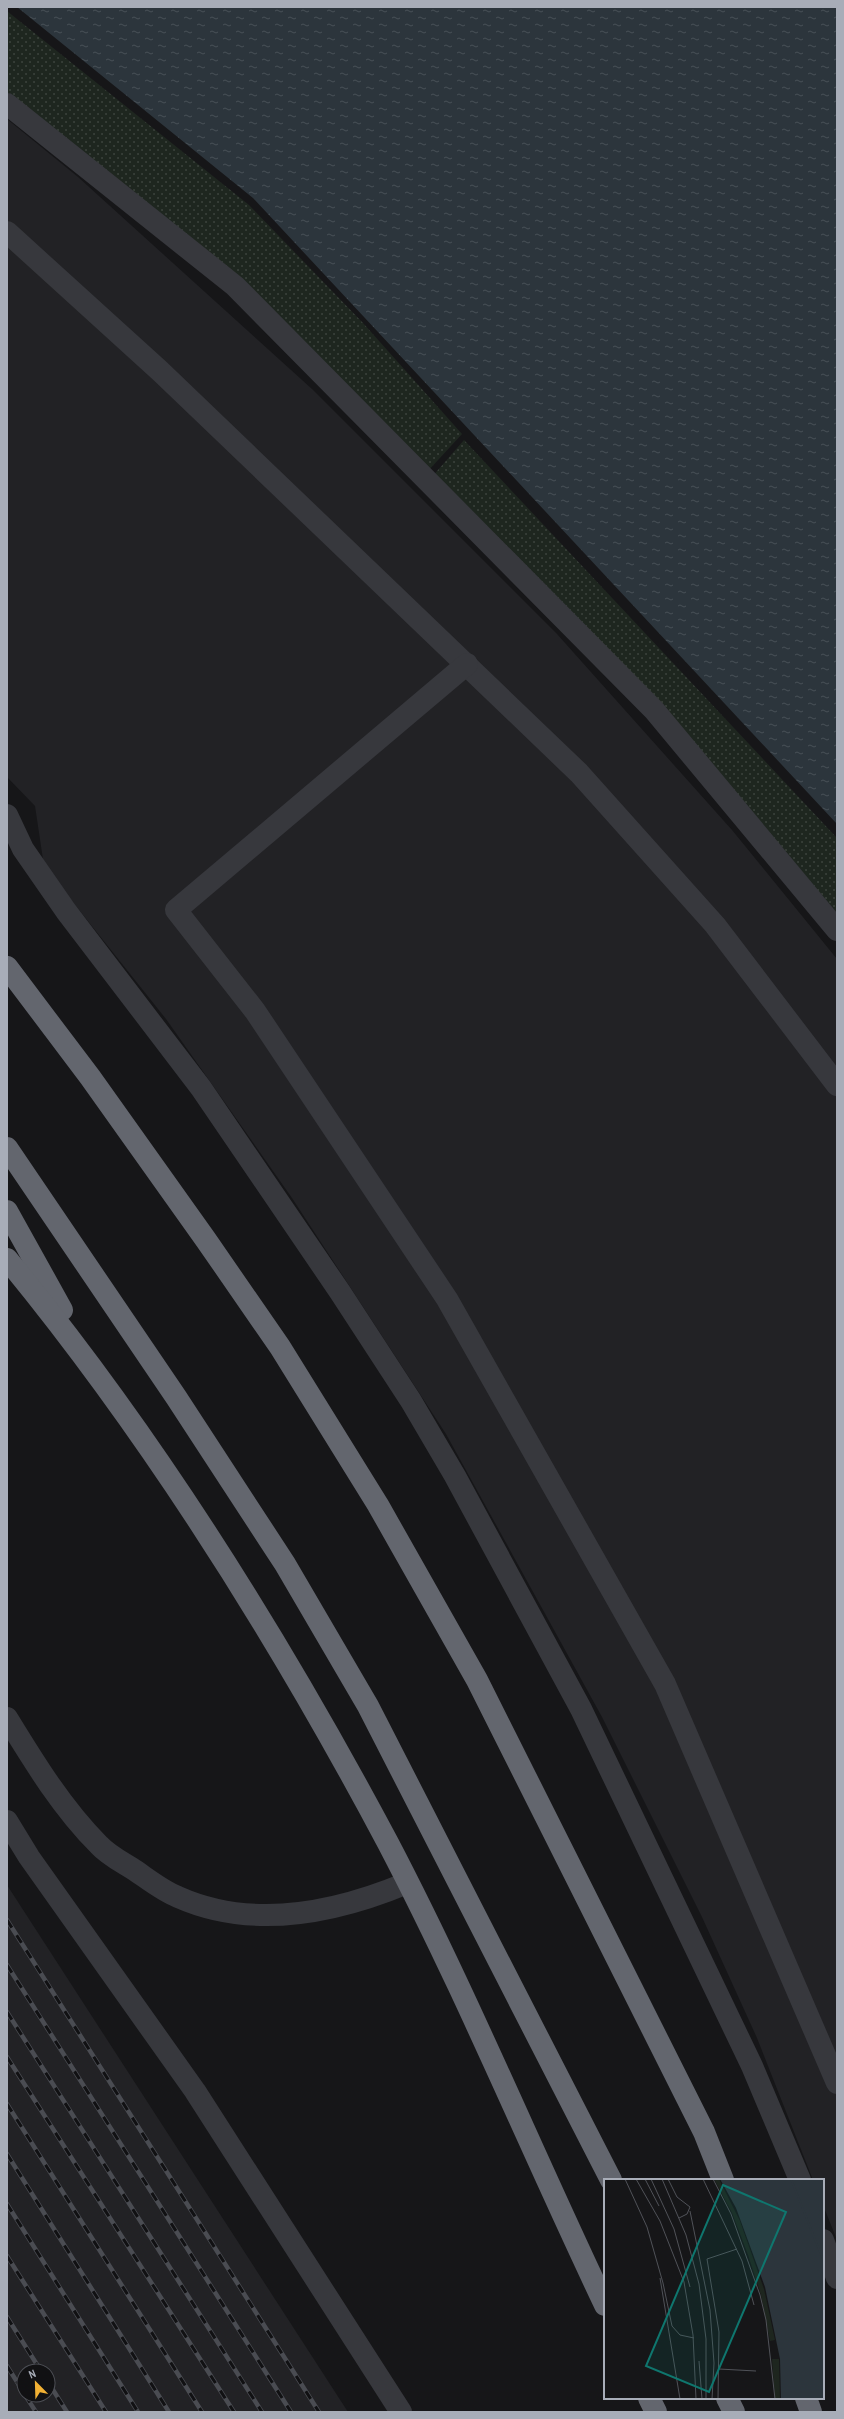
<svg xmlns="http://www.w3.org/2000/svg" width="844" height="2419" viewBox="0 0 844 2419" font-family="'Archivo Narrow',sans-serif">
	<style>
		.built { fill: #222225; fill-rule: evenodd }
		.grass { fill: url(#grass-dots) }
		.water { fill: url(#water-ripples) }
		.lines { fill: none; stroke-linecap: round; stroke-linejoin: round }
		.lane { stroke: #37383d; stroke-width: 22 }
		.highway { stroke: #63666e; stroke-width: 22 }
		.rail-casing { stroke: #4a4c52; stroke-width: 4.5 }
		.rail { stroke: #111113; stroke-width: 3; stroke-dasharray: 9; stroke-linecap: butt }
		.inset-river { fill: none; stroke: #2c353c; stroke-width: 2 }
		.inset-road { fill: none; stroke: #505258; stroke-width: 1 }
		.view { fill: #0f766e; fill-opacity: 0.15; stroke: #0f766e; stroke-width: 2 }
		.inset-edge { fill: none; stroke: #a8adb8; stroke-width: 2 }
	</style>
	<defs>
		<pattern id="grass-dots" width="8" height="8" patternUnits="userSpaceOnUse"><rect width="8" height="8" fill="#1e261f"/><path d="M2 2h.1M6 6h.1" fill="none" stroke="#3c433d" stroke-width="1.8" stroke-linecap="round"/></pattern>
		<pattern id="water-ripples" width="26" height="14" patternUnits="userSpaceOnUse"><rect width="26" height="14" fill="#2c353c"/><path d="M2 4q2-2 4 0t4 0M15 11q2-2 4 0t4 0" fill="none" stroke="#485056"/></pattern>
	</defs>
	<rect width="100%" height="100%" fill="#161618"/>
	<!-- built -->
	<g class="built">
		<path d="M7,119l71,58 234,212 245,245 175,196 105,129v1281l-14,-35v-25h-10l-56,-142 -55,-121 -100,-200 -156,-283 -154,-236 -126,-179 -122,-153 -9,-60 -28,-29z"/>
		<path d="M7,1885l341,527h-341zM24,2371h24v24h-24z"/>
	</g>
	<!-- grass -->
	<g class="grass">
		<path d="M7,11l242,194 114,118 99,111 -35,38 -372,-341 -48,-39z"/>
		<path d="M464,440l373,398v75l-116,-136 -290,-299z"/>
	</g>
	<!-- water -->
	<path class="water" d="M17,7h820v817l-584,-626z"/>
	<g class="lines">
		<!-- lane -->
		<g class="lane">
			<path d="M7,104l228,182 419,424 183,220"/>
			<path d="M7,232l153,139 419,402 136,152 122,160"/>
			<path d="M467,664l-291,246 79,101 192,288 218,385 172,399"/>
			<path d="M7,815l16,34 43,62 135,177 139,204 71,109 44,75 126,233 171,357 48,114"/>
			<path d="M7,1718c27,44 55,90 92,127 10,11 25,18 37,26 13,9 27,20 42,26 74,33 157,16 229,-14"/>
			<path d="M7,1821l22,36 166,234 206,321"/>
			<path d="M823,2240l14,38"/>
		</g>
		<!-- highway -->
		<g class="highway">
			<path d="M7,967l83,110 116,163 74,107 98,158 99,175 227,452 19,48"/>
			<path d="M7,1148l169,249 109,167 83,142 243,474"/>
			<path d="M7,1211l55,99"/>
			<path d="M7,1259c148,180 272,379 381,584 79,151 144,309 217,462"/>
			<path d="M649,2398l7,14"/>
			<path d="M727,2398l7,14"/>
			<path d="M806,2398l5,14"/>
		</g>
		<!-- rail casing -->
		<g class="rail-casing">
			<g id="rail">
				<path d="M7,1920l312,492"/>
				<path d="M7,1965l284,447"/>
				<path d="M7,2012l255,400"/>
				<path d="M7,2057l227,355"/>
				<path d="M7,2104l195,308"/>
				<path d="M7,2154l162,258"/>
				<path d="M7,2204l131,208"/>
				<path d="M7,2256l99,156"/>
				<path d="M7,2317l34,54"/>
				<path d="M7,2366l17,27"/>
				<path d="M48,2382l19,30"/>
				<path d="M25,2395l11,17"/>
			</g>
		</g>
		<!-- rail -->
		<use href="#rail" class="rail"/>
	</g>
	<!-- overview -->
	<g transform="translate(604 2179)">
		<rect width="220" height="220" fill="#161618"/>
		<path d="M110,0h5l21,42 24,68 11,51 -5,1 -9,-46 -13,-40 -16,-42zM168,180h7l1,40h-5z" fill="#1e261f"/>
		<path d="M116,0h104v220h-43l-1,-40 -15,-72 -29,-79z" fill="#2c353c"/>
		<path class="inset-river" d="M187,0l33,83"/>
		<path class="inset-road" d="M21,0l22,48 16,56 9,43 8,9 14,3M32,0l24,42 24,61 9,53 3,64M41,0l14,27M47,0l23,50 16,58M58,0l24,56 13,49 7,55v60M64,0l9,18 13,10 -3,7 -8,4M99,0l39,82 12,44M109,0l18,35 29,81 6,25 9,79M86,32l20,99 4,53 -2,36M56,99l20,121M95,182l3,38M115,190l37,2M114,220l1,-67 -12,-73 30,-10"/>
		<path class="view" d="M119,6l63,27 -77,180 -63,-26z"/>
		<rect width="220" height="220" class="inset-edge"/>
	</g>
	<!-- border -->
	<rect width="844" height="2419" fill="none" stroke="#a8adb8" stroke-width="16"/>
	<!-- north arrow -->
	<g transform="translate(36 2383) rotate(337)"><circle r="19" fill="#111113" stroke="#4d4f55"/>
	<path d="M0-3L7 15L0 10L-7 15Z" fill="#f2b134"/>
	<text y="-6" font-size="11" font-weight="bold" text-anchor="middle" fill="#a8adb8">N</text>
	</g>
</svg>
